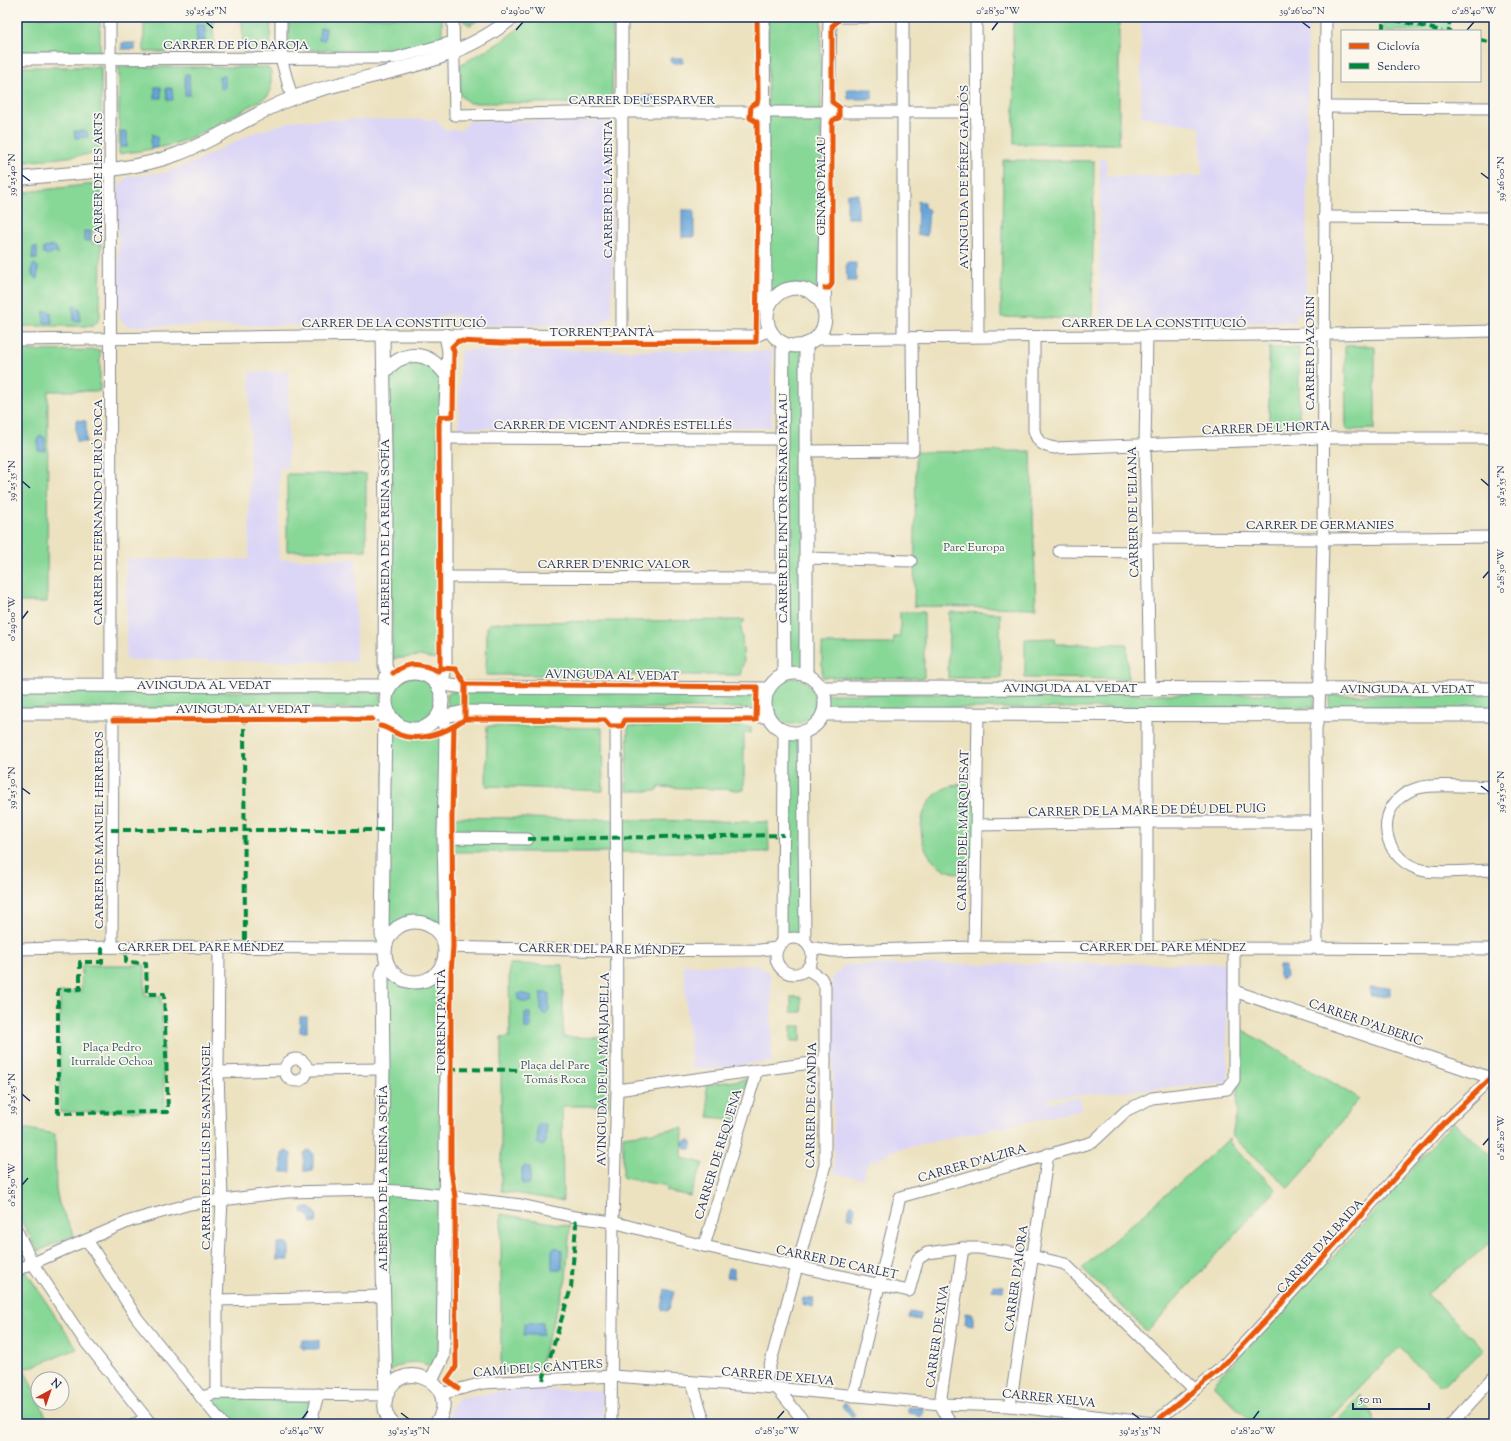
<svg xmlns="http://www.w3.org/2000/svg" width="1511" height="1441" viewBox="0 0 1511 1441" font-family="'Sorts Mill Goudy',serif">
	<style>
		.built { fill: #dcd6f6 }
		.green { fill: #87d797; stroke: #51837a }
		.water { fill: #67a6da; stroke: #416a9c }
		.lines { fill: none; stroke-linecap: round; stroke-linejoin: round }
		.minor-casing { stroke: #84888f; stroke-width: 13 }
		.tertiary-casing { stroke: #84888f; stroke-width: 15 }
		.minor { stroke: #fff; stroke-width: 11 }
		.tertiary { stroke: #fff; stroke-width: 13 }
		.quiet { stroke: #00873e; stroke-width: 4; stroke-dasharray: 8 4; stroke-linecap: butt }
		.cycleway-casing { stroke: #fbf7ec; stroke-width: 8 }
		.cycleway { stroke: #e8590c; stroke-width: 5 }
		.ticks { fill: none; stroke: #1b2f5e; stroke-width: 1.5 }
		.labels { text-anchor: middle; stroke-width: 3.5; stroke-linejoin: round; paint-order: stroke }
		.street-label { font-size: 12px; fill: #1b2f5e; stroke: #fbf7ec }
		.park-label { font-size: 12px; fill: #36596c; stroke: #fbf7ec }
		.neatline { fill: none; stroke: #1b2f5e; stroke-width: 1.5 }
		.ticks-label { font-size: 10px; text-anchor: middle; fill: #1b2f5e }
	</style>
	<rect width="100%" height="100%" fill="#fbf7ec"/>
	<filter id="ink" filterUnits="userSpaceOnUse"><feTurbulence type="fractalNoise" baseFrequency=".025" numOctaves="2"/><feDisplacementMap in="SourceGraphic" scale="8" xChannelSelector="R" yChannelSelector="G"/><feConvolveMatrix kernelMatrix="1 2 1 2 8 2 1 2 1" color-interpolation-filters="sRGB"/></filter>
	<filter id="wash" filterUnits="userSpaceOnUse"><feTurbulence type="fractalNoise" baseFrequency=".012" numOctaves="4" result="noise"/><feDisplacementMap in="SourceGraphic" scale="16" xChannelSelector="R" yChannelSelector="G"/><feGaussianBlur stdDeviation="0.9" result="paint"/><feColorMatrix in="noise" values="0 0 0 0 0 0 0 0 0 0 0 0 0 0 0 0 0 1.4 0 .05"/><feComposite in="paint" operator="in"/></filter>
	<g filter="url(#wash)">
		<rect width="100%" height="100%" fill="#ece2c0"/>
		<!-- built -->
		<g class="built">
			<path d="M1141,17h165l2,3 -2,293h-10v9l-197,1 1,-164h6l1,17h95l-2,-49 -59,-11z"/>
			<path d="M436,119l8,11h17l9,-9h134l9,9 -1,186 -12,9h-133l-7,-9 -20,-1 -4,10 -309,1 -8,-7 -1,-132 9,-10 39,-5 29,-10 55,-28 46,-14z"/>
			<path d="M460,350l312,1 -1,76 -312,1z"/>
			<path d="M289,371l-1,96 -9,1v91h77v103l-230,-2v-101h123l1,-187z"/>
			<path d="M1225,963l3,119 -180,16 1,4 30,-4 3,12 -178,38 -16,5 -14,9 -1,-2 -5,3 -6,16 -28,-6 -2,-196 13,-12 176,-1 1,3v-3z"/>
			<path d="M683,965h77l11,11 1,85 -69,9v-2l-11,1z"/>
			<path d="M510,1390h93l-1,34h-155l5,-18 7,-8z"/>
		</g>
		<!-- green -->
		<g class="green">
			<rect x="17" y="17" width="83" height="35"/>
			<path d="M144,17h69l1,35h-70z"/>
			<path d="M242,17h29l-1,33 -27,2z"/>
			<path d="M289,17h153v21l-3,2 -46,11 -104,-1z"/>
			<path d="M461,17h22l-13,8 -9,-6z"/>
			<path d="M534,17h79l-1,77 -8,9h-135l-9,-8v-30l39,-22z"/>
			<path d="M768,17h53v282c-16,-19 -38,-18 -54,-1z"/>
			<path d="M1013,17h106v127h-105z"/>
			<rect x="1383" y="17" width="66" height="14"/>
			<path d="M17,67h84v86l-84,10z"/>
			<path d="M119,67h148l4,4v19l-3,6c-29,16 -59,36 -91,47 -19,6 -38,8 -58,11z"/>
			<path d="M1003,160l91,1 -2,158 -91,-2z"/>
			<path d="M93,184l5,2 3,6v39h-9v12h9l-1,76 -7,7h-76v-133z"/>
			<path d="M783,343l16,3 7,-2v330l-10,-2 -12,2z"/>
			<path d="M1345,346h30v83l-29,1z"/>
			<rect x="1269" y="348" width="30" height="80"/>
			<path d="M100,350v41h-52l-1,211h-30v-203h5v-8h-5v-40z"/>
			<path d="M411,361c34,-1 30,30 30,54l-3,2 -1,243 -17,-4 -28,3v-243l-3,-1c0,-24 -5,-44 22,-54z"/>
			<path d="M1031,451l5,157 -122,-2 2,-154z"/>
			<path d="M287,474h79v76l-79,1z"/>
			<path d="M900,612h24v66l-102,-1v-33h71l1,-7h6z"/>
			<path d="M949,612l51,1 1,65h-53z"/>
			<path d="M745,620l-4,6 3,35 -4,14h-254l1,-48 3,-3 16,-2z"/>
			<path d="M1055,638l1,6h71l1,35 -103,-1v-39z"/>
			<circle cx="414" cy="700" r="23"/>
			<circle cx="793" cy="701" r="23"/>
			<path d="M17,691l363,1 1,1v15h-364z"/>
			<path d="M449,692h310l1,16 -312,1 -1,-15z"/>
			<path d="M826,694h488v14h-487z"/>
			<path d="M1494,694v16l-165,-2 1,-13z"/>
			<path d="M487,726l115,2 1,63 -117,-5z"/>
			<path d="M628,726l123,1v6h-7v57l-85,-3 -2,4h-31z"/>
			<path d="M385,727c24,12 35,11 61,4l1,204 -18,-14 -24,-2 -23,16z"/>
			<path d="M784,731l10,2 9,-1 2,210 -8,-4 -14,4z"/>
			<path d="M966,783l12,1 -2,91c-10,-1 -21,-1 -30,-5 -31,-16 -33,-59 -6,-79 8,-5 17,-6 26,-8z"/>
			<path d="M452,817l316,5 1,30h-317z"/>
			<path d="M509,964l54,1v72l46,1 -1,68h-46l1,95 -62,-10v-153l9,-1z"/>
			<path d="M82,965h63v30l16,1 4,115 -105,1v-120h21z"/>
			<path d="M382,976c29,12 37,12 66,0l-8,379 -11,11c-14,-7 -28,-3 -40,5z"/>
			<path d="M791,997h10l1,15h-11z"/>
			<rect x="791" y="1026" width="10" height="15"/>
			<path d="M1241,1029l118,69 -53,71 -17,19 -57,-52 5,-24 3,-82z"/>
			<path d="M748,1079l-12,41 -27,-3 -3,-32z"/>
			<path d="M1453,1122l41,36v82l-67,54 58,56 -42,35h-5l-39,-38 -75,77h-71l-39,-38v-3l144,-153z"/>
			<path d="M17,1127l38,7 1,56 3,14 15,31 -36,16 -21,-38z"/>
			<path d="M683,1128l-1,30 21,5 -13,33 -24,-5 2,-5 -45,-8v-42z"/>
			<path d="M1229,1139v4l47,46 -129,143 -18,-20 -47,-44z"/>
			<path d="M501,1214l69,12 -4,53 -28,92 -37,1z"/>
			<path d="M21,1271l6,2 50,76 -49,19 -5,-1 15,32v4h2l9,20 -32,1v-151z"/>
			<path d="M1361,1395l16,29h-43z"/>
			<path d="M218,1396h97l-4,21 -10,7h-75l-21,-25z"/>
		</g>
		<!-- water -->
		<g class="water">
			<path d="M196,25h9v16l-8,1z"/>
			<path d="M320,28h6l-1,12h-6z"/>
			<rect x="122" y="43" width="13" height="6"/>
			<path d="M672,58h11v5h-11l-2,-2z"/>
			<path d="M185,74h4l1,21h-5z"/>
			<path d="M219,76h6v12l-2,1 -3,-1z"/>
			<rect x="155" y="87" width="6" height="11"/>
			<path d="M166,88h6l1,12h-6z"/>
			<path d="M847,89h25v10h-24z"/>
			<path d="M644,96h11v6h-11l-2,-2z"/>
			<path d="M74,131h13l1,6 -13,1z"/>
			<rect x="121" y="132" width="6" height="15"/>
			<path d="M152,134l5,3 1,10 -7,2v-11l2,-1z"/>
			<rect x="847" y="194" width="11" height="24"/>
			<path d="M918,201l6,1v5l5,3 -2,26 -10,-2z"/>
			<rect x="682" y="210" width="12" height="27"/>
			<rect x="84" y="231" width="6" height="10"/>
			<path d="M53,246l3,1 2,8 -4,-3 -7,3 -4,-2 1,-5z"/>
			<path d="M33,247h4v12h-5z"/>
			<path d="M846,263h10v18h-9z"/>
			<path d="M34,264l4,3 -1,13 -5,-5v-9z"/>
			<path d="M75,305l5,4v12h-6l-1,-16z"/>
			<path d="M44,311l7,1 1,11h-8z"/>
			<path d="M76,420l10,1v21h-10z"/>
			<path d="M41,435l4,3v12h-7v-12z"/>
			<path d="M1279,966h6l1,11 -4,2 -3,-2z"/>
			<path d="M1390,987v9h-20v-8z"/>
			<path d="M522,993l10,4 -1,5h-7l-6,-3v-5z"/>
			<path d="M541,993h8v18l-4,4 -4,-4z"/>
			<path d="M525,1013h5v15l-2,2 -3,-2z"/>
			<rect x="300" y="1017" width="7" height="15"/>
			<path d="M538,1124h8v19l-3,3 -6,-3z"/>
			<path d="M726,1130l5,1 -4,11 -5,-2z"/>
			<circle cx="688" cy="1145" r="4.5"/>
			<path d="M308,1150l5,3v18h-9v-18z"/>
			<path d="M286,1151l5,3v18h-9v-18z"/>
			<path d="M526,1166l4,2v16h-8v-16z"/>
			<path d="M853,1204l2,3 -2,12 -6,-2 3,-11z"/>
			<path d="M305,1207c9,1 14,7 11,16h-5l-2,-7 -6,-3 -1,-4z"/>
			<path d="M277,1243l12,1v16h-12z"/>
			<path d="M556,1247l6,3v19h-10v-19z"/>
			<path d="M728,1268l6,1v9l-8,-1z"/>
			<path d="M993,1285l11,1 -1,5 -11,-1z"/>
			<path d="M665,1289l9,3 -5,17h-2v2l-5,-1 1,-3h-2z"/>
			<path d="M803,1298l11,1 -1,8 -11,-3z"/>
			<path d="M910,1312l11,2 -1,6 -11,-2z"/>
			<path d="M966,1313l7,1v11l-8,-1z"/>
			<rect x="524" y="1323" width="19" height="12"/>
			<path d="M303,1340h16v9h-16l-3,-4z"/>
			<path d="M846,1403l9,12 -4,2 -9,-11z"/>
			<path d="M908,1407l15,1v7l-4,2 -4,-3 -7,-1z"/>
		</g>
	</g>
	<g filter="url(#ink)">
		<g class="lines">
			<!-- minor casing -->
			<g class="minor-casing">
				<g id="minor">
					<path d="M110,17l1,668"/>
					<path d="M281,17v41l11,40"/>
					<path d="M453,17l2,98 166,-3h355"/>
					<path d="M830,17h36"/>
					<path d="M976,17l2,319"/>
					<path d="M17,59l378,-1 58,-16"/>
					<path d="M1325,107l169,1"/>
					<path d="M1324,217l170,1"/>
					<path d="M1147,335l-2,110 5,243"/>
					<path d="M622,336v-319"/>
					<path d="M1034,337v93c3,12 8,16 21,18l267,-10h172"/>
					<path d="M903,338v-321"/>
					<path d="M814,339c227,-4 453,-2 680,-8"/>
					<path d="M17,340l366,-5 373,1 14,-6"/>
					<path d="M445,438l337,1"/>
					<path d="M807,451l106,-1 -1,-112"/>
					<path d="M1146,538l177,1 171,-2"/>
					<path d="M1059,551l87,1"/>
					<path d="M807,558l104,3"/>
					<path d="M445,577l338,1"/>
					<path d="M1147,715v232"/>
					<path d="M803,732l2,210"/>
					<path d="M1494,787c-19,0 -60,-4 -76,1 -44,13 -40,67 0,81 16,6 57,1 76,1"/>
					<path d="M977,825l169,-3h171"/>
					<path d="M444,838l84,1"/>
					<circle cx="794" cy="956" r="18"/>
					<path d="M783,942l1,-211"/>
					<path d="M112,947l1,-235"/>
					<path d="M445,947l172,4 143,-1 17,-2"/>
					<path d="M809,947l24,4 141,-4 520,2"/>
					<path d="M974,947l4,-233"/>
					<path d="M1317,948l-1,-220 3,-14 4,-175 3,-522"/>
					<path d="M17,949l95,-2 273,1"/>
					<path d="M1234,991l257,87"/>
					<circle cx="296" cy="1070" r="11"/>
					<path d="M308,1070l75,-1"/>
					<path d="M218,1072l66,-2"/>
					<path d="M617,1090l208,-29"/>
					<path d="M17,1231l16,33 51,76 67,84"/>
					<path d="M87,1240l50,78 64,79 16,-4 169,2"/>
					<path d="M704,1246l53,-176"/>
					<path d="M17,1270l113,-49 60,-17 97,-12 94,-2 33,2 107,13 54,12 38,5 91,24 205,45 9,-32 9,-6 36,-5h16l53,8 33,8 130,126"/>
					<path d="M217,1300l166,-4"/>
					<path d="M692,1382l13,42"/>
					<path d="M764,1387l61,-222v-179l-4,-8 -14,-9"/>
					<path d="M777,1388l29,36"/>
					<path d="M217,1393v-93l5,-100 -4,-128 1,-125"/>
					<path d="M441,1394l42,-11 130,-7 151,11 176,17 70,2 144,17"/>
					<path d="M853,1396l47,-199 193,-55 34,-32 25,-12 75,-9 7,-9v-133"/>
					<path d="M201,1397l22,27"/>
					<path d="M1010,1406l38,-252"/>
					<path d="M135,1424l11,-6"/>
					<path d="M304,1424l8,-6 6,-24"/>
					<path d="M611,1424l2,-202 4,-132 -1,-376"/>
					<path d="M951,1424l-11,-20 23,-156"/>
					<path d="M1153,1424l67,-55 61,-65 165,-183 48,-46"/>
					<path d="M1451,1424l43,-47"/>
				</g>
			</g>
			<!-- tertiary casing -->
			<g class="tertiary-casing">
				<g id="tertiary">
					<path d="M763,17l2,283 2,12"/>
					<path d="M17,179c52,-7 108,-6 158,-24 43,-15 80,-44 123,-59 72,-24 154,-28 215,-79"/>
					<circle cx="796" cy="317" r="29"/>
					<path d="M824,311l6,-294"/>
					<path d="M383,335l3,176 -1,154 3,8 -2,5 1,14"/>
					<path d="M783,343l-1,96 2,235"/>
					<path d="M384,372c21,-23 44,-22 62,3"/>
					<circle cx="795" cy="703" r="30"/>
					<circle cx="414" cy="701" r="28"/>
					<path d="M806,674v-330"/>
					<path d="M436,683l29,4 302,2"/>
					<path d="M17,685l369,1 5,-2"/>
					<path d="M821,688l673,1"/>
					<path d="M440,690l5,-22v-245l4,-72 -3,-16"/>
					<path d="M441,711l5,20 -2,107 2,93 -3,7"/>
					<path d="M17,713h354l18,2"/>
					<path d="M824,714l670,1"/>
					<path d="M436,718l28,-6 303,4"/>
					<circle cx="415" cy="952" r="30"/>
					<path d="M386,943l-4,-8 3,-222 2,-5"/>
					<path d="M431,1381l12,-25 4,-287 -3,-89 -2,-14"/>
					<path d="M386,1395l-5,-212 2,-114 -1,-95 5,-11"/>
					<path d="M393,1424c-6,-5 -9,-15 -8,-22 7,-50 81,-21 51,22"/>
				</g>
			</g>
			<!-- minor -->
			<use href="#minor" class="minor"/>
			<!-- tertiary -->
			<use href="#tertiary" class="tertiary"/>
			<!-- quiet -->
			<g class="quiet">
				<path d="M1383,17l59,14"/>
				<path d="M1449,17v14"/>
				<path d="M1383,31v-14"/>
				<path d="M1480,40l14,3"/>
				<path d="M244,716l1,232"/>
				<path d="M111,830h273"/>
				<path d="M528,839l256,-4"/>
				<path d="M102,947v15h-22v27l-22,1v123l110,-1 -4,-118h-17l-1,-31 -20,-1v-15"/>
				<path d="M449,1069l71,1"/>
				<path d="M543,1380l28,-92 5,-63 -1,-8"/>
			</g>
			<!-- cycleway casing -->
			<g class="cycleway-casing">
				<g id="cycleway">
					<path d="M825,288h4l3,-4v-161l1,-3 6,-2v-11l-7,-5v-76l6,-5v-4"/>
					<path d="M440,668l-1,-244 1,-7 13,-1 1,-65 -2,-4 6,-6 43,2 255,-1 2,-149 -1,-71 -7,-4 1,-12 6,-3 1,-4 -1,-82"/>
					<path d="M393,673c15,-12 28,-10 45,-2l2,-3 16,1 9,15v35l-11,7 -2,91 1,130 -2,26v196l4,28 1,170 -9,13 11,8"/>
					<path d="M465,719l140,1 5,6h12l3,-6h131l1,-33 -292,-3"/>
					<path d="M113,720l259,-1"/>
					<path d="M380,726c7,1 13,6 20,9 17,6 39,0 54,-9"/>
					<path d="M1153,1424l67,-55 61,-65 165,-183 48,-46"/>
				</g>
			</g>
			<!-- cycleway -->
			<use href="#cycleway" class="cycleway"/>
		</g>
	</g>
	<!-- ticks -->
	<path class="ticks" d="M206,22l7,6M1302,22l8,6M516,30l7,-8M992,30l6,-8M1467,30l7,-8M1481,173l8,6M22,175l8,6M1481,479l8,7M22,481l8,7M1483,578l6,-7M22,619l6,-8M1481,786l8,6M22,788l8,6M22,1094l8,7M1483,1145l6,-7M22,1185l6,-7M401,1413l8,6M1132,1413l8,6M302,1419l6,-8M777,1419l7,-8M1253,1419l6,-8"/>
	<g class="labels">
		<!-- street labels -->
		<g class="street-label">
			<text x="236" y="49">CARRER DE PÍO BAROJA</text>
			<text x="642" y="104">CARRER DE L'ESPARVER</text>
			<text transform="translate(964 177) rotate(-90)" y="4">AVINGUDA DE PÉREZ GALDÓS</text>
			<text transform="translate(98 178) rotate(-90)" y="4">CARRER DE LES ARTS</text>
			<text transform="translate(821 186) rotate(-90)" y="4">GENARO PALAU</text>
			<text transform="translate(608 189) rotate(-90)" y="4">CARRER DE LA MENTA</text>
			<text x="394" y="327">CARRER DE LA CONSTITUCIÓ</text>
			<text x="1154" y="327">CARRER DE LA CONSTITUCIÓ</text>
			<text x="602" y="336">TORRENT_PANTÀ</text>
			<text transform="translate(1310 353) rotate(-90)" y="4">CARRER D'AZORIN</text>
			<text x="613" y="429">CARRER DE VICENT ANDRÉS ESTELLÉS</text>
			<text transform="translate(1266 428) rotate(-2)" y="4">CARRER DE L'HORTA</text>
			<text transform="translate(783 508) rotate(-90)" y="4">CARRER DEL PINTOR GENARO PALAU</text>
			<text transform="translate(98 512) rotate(-90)" y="4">CARRER DE FERNANDO FURIÓ ROCA</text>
			<text transform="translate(1133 512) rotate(-91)" y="4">CARRER DE L'ELIANA</text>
			<text x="1320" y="529">CARRER DE GERMANIES</text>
			<text transform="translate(385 532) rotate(-90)" y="4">ALBEREDA DE LA REINA SOFÍA</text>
			<text x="614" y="568">CARRER D'ENRIC VALOR</text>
			<text transform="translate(612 675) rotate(1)" y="4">AVINGUDA AL VEDAT</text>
			<text x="204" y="689">AVINGUDA AL VEDAT</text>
			<text x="1070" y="692">AVINGUDA AL VEDAT</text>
			<text x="1407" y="693">AVINGUDA AL VEDAT</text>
			<text x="243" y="713">AVINGUDA AL VEDAT</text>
			<text transform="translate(1147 810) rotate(-1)" y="4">CARRER DE LA MARE DE DÉU DEL PUIG</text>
			<text transform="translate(99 830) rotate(-90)" y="4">CARRER DE MANUEL HERREROS</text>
			<text transform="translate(963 830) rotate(-89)" y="4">CARRER DEL MARQUESAT</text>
			<text x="201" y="951">CARRER DEL PARE MÉNDEZ</text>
			<text x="1163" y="951">CARRER DEL PARE MÉNDEZ</text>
			<text transform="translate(602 949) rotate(1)" y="4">CARRER DEL PARE MÉNDEZ</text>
			<text transform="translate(441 1021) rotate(-90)" y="4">TORRENT_PANTÀ</text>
			<text transform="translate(1366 1022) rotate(19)" y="4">CARRER D'ALBERIC</text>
			<text transform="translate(603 1069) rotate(-89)" y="4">AVINGUDA DE LA MARJADELLA</text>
			<text transform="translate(811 1105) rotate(-89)" y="4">CARRER DE GANDIA</text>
			<text transform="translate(206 1146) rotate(-90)" y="4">CARRER DE LLUÍS DE SANTÀNGEL</text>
			<text transform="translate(718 1154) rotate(-73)" y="4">CARRER DE REQUENA</text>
			<text transform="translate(972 1163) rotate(-16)" y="4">CARRER D'ALZIRA</text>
			<text transform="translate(383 1178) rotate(-90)" y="4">ALBEREDA DE LA REINA SOFÍA</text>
			<text transform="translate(1320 1246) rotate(-48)" y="4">CARRER D'ALBAIDA</text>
			<text transform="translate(837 1262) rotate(12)" y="4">CARRER DE CARLET</text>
			<text transform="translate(1016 1278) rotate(-82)" y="4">CARRER D'AIORA</text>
			<text transform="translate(937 1336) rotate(-82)" y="4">CARRER DE XIVA</text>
			<text transform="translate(538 1368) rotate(-4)" y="4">CAMÍ DELS CÀNTERS</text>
			<text transform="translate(778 1376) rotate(5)" y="4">CARRER DE XELVA</text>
			<text transform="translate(1049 1398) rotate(6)" y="4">CARRER XELVA</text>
		</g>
		<!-- park labels -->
		<g class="park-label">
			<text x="974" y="551">Parc Europa</text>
			<text x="112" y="1051">Plaça Pedro<tspan x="112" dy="14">Iturralde Ochoa</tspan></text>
			<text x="555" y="1069">Plaça del Pare<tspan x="555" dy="14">Tomás Roca</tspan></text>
		</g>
	</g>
	<!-- margin -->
	<rect width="1511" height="1441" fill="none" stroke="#fbf7ec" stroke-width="44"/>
	<!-- legend -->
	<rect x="1341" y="30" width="140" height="52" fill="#fbf7ec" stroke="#a1a7b3"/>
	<rect x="1349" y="43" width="20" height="6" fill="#e8590c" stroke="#a1a7b3"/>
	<text x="1377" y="50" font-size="12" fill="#1b2f5e">Ciclovía</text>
	<rect x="1349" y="63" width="20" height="6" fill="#00873e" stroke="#a1a7b3"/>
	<text x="1377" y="70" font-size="12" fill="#1b2f5e">Sendero</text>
	<!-- north arrow -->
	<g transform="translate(50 1391) rotate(40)"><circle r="19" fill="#fbf7ec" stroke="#a1a7b3"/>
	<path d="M0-3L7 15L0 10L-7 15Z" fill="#c8321e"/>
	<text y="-6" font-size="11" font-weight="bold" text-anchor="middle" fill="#1b2f5e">N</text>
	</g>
	<!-- scale -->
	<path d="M1353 1403v6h76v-6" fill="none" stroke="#1b2f5e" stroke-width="2"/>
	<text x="1359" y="1403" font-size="12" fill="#1b2f5e" stroke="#fbf7ec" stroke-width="3" paint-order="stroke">50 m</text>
	<rect x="22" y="22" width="1467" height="1397" class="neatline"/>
	<g class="ticks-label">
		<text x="206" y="14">39°25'45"N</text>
		<text x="523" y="14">0°29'00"W</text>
		<text x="998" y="14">0°28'50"W</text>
		<text x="1302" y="14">39°26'00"N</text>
		<text x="1474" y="14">0°28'40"W</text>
		<text transform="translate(11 175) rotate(-90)" y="4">39°25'40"N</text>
		<text transform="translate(1500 179) rotate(-90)" y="4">39°26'00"N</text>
		<text transform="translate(11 481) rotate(-90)" y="4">39°25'35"N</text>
		<text transform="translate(1500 486) rotate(-90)" y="4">39°25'55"N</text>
		<text transform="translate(1500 571) rotate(-90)" y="4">0°28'30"W</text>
		<text transform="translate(11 619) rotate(-90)" y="4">0°29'00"W</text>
		<text transform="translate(11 788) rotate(-90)" y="4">39°25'30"N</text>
		<text transform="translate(1500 792) rotate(-90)" y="4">39°25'50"N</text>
		<text transform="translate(11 1094) rotate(-90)" y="4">39°25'25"N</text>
		<text transform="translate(1500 1138) rotate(-90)" y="4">0°28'20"W</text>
		<text transform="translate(11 1185) rotate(-90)" y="4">0°28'50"W</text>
		<text x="302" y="1434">0°28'40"W</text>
		<text x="409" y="1434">39°25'25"N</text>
		<text x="777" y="1434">0°28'30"W</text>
		<text x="1140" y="1434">39°25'35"N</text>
		<text x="1253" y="1434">0°28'20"W</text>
	</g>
</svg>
